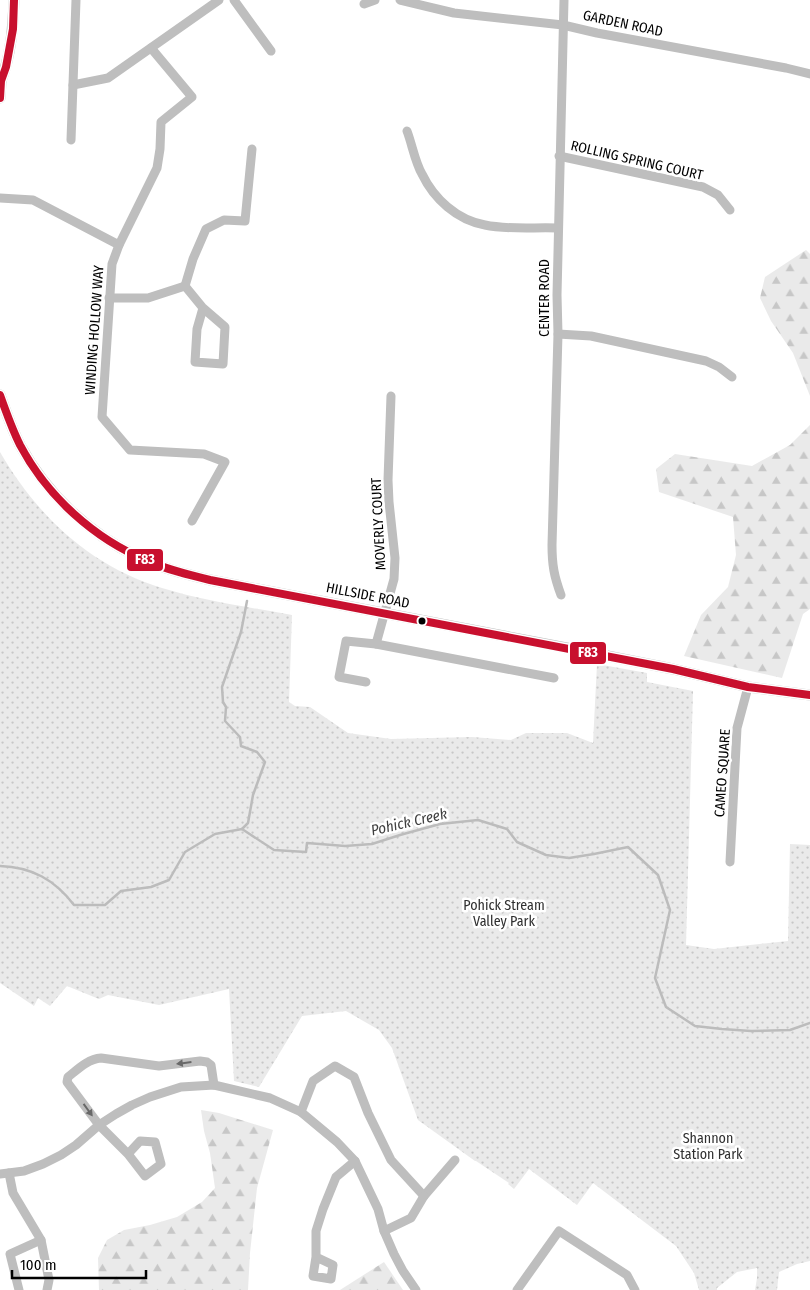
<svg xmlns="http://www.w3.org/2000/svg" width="810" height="1290" viewBox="0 0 810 1290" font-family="'Fira Sans Condensed',sans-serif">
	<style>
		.forest { fill: url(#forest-firs) }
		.park { fill: url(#park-dots) }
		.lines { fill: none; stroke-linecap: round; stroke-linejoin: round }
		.stream { stroke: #bcbcbc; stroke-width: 2.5 }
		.minor { stroke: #bebebe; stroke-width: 9 }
		.tertiary { stroke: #bebebe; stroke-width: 11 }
		.bus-1-casing { stroke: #fff; stroke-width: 11 }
		.bus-1 { stroke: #c8102e; stroke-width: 8 }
		.oneway { fill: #686868 }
		.bus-dot { fill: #000; stroke: #fff; stroke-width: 2 }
		.labels { text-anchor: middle; stroke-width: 5; stroke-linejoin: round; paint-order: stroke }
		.street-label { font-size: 14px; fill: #000; stroke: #fff }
		.park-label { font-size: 14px; fill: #2f2f2f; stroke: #fff }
		.water-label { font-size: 15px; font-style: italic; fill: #404040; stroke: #fff }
		.line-badge { stroke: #fff; stroke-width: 2 }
		.badge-label { font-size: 14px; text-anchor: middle; font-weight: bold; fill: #fff }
	</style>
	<defs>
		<pattern id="forest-firs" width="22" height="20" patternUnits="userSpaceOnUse" patternTransform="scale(1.25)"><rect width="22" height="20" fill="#eaeaea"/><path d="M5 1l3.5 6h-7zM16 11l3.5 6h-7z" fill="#c7c7c7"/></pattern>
		<pattern id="park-dots" width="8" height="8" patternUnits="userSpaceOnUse" patternTransform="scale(1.25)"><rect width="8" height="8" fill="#eaeaea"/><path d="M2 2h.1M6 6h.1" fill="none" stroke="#c7c7c7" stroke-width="1.8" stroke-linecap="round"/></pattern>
	</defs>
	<rect width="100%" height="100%" fill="#fff"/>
	<!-- forest -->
	<g class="forest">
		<path d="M806,250l4,4v142l-17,-43 -22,-32 -11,-23 5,-21z"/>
		<path d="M810,425v184l-7,5 -21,64 -98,-22 17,-41 27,-28 8,-32 -3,-38 -74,-25 -3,-23 19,-15 77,12 38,-21z"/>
		<path d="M201,1110l18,3 54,17 -16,58 -7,65 -2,37h-149l-1,-32 9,-18 17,-10 26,-5 27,-8 25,-15 13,-14 -5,-35 -6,-22z"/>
		<path d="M384,1262l19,28h-63z"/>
	</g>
	<!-- park -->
	<path class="park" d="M0,452c37,64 90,114 162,136 42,13 87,19 130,27l-3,87 6,4 15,1 38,26 43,6 81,-2 39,3 15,-7h41l26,10 4,-79 50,9v9l46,9 -7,254 28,4 74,-8 2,-97 20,1v416l-13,3 -18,8 -2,18h-22l2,-12v-10l-20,4 -20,16v2h-18l-5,-17 -18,-27 -83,-63 -16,22 -48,-36 -15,20 -6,-5 1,-1 -33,-22h-1l-57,-41 -26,-72 -13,-18 -33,-19 -44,5 -43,71 -25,-6 -5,-92 -70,16 -51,-10 -9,4 -32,-13 -17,20 -12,-8 -4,8 -34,-23z"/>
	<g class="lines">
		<!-- stream -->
		<g class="stream">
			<path d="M242,829l6,-6 5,-28 12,-33 -8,-10 -16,-6 -1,-9 -15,-16 1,-14 -3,-5 -1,-15 19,-55 6,-31"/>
			<path d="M0,866c32,1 55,14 74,39h31l16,-14 30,-4 18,-7 16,-28 30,-18 27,-5 32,21 32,2 1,-9 38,3 27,-2 28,-9 40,-11 38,-4 29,9 10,13 29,13 23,3 25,-4 34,-7 30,28 12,35 -15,68 11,29 29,19 27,3 29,2 39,-1 20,-7"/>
		</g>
		<!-- minor -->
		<g class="minor">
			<path d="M234,0l37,51"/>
			<path d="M400,0l54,13 109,12 34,8 189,35 24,6"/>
			<path d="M364,4l11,-4"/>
			<path d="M151,48l41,49 -31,25 -1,27 -3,19 -38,77 -7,19 -10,153 28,33 74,4 21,8 -33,59"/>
			<path d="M73,85l35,-7 111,-78"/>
			<path d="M407,131c5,13 8,31 15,43 12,25 35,46 63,51 23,5 50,2 73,3"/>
			<path d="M71,140l5,-140"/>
			<path d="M559,156l144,31 15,8 12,15"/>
			<path d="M0,198l33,2 86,45"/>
			<path d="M185,286l18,22 -6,21 -2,33 28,2 2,-37 -22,-19"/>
			<path d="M185,286l8,-27 13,-30 18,-9 21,1 7,-72"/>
			<path d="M109,298h39l37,-12"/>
			<path d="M558,334l33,2 115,25 13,6 13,10"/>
			<path d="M561,595c-7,-19 -9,-30 -9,-50l6,-211 -1,-39 7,-295"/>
			<path d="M376,644l178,34"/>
			<path d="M366,682l-27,-5 7,-36 30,3 18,-65 1,-21 -6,-56 -1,-22 3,-84"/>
			<path d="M730,862l7,-134 11,-41"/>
			<path d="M301,1112l12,-31 22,-15 19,11 14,36 23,47 33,36 31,-36"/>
			<path d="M128,1154l12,-13 15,1 6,22 -16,12 -17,-22 -29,-29 -32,-43 1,-5c10,-8 20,-18 33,-19l58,8 41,-5 7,1 4,3 3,20"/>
			<path d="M9,1173l4,20 28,47 8,40 -2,10"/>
			<path d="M0,1174l24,-3 19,-7 18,-9 15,-10 23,-20 17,-11 16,-9 18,-8 31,-10 33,-2 56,13 31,14 36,30 18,19 23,48 6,22 10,23 9,17 13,19"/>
			<path d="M384,1231l27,-13 13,-22"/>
			<path d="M316,1257l17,8 -2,14 -18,-3 3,-19v-26l7,-22 13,-32 19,-16"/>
			<path d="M19,1290l-9,-36 31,-14"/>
			<path d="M517,1290l42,-59 68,44 8,15"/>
		</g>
		<!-- tertiary -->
		<g class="tertiary">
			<path d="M0,76l1,5 -1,17"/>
			<path d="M1,81c10,-26 12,-54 13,-81"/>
			<path d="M0,395c6,17 12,34 20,50 26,48 69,89 118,112 23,11 48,17 72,23l367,70 96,19 75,18 62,8"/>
		</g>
		<!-- bus-1 casing -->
		<g class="bus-1-casing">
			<g id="bus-1">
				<path d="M0,98l1,-17 5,-14 7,-38 1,-29"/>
				<path d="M0,395c6,17 12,34 20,50 27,51 74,94 128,116 20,9 41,14 62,19l463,89 75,18 62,8"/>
			</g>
		</g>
		<!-- bus-1 -->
		<use href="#bus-1" class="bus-1"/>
	</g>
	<!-- one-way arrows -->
	<defs><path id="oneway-solid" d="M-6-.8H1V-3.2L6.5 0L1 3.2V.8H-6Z" transform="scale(1.25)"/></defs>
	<g class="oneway">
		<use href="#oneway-solid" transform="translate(184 1063) rotate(173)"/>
		<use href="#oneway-solid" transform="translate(88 1110) rotate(54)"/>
	</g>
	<!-- markers -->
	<circle class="bus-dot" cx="422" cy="621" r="4.5"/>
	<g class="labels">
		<!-- street labels -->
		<g class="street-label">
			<text transform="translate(623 23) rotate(12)" y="5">GARDEN ROAD</text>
			<text transform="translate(637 160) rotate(13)" y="5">ROLLING SPRING COURT</text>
			<text transform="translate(544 298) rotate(-90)" y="5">CENTER ROAD</text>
			<text transform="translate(94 330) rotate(-86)" y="5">WINDING HOLLOW WAY</text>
			<text transform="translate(378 524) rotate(-93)" y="5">MOVERLY COURT</text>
			<text transform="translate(368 595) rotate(11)" y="5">HILLSIDE ROAD</text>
			<text transform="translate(722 773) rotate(-86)" y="5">CAMEO SQUARE</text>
		</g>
		<!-- park labels -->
		<g class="park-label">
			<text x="504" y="910">Pohick Stream<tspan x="504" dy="16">Valley Park</tspan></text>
			<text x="708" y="1143">Shannon<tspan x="708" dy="16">Station Park</tspan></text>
		</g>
		<!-- water labels -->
		<g class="water-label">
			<text transform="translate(409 822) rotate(-13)" y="5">Pohick Creek</text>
		</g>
	</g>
	<g class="line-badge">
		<rect x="126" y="548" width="38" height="24" rx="5" fill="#c8102e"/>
		<rect x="569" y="641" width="38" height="24" rx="5" fill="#c8102e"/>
	</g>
	<g class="badge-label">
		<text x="145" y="564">F83</text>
		<text x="588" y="657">F83</text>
	</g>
	<!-- scale -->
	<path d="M12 1270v8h134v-8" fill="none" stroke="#000000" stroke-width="2.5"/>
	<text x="20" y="1270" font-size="15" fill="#000000" stroke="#ffffff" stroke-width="4" paint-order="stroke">100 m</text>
</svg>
